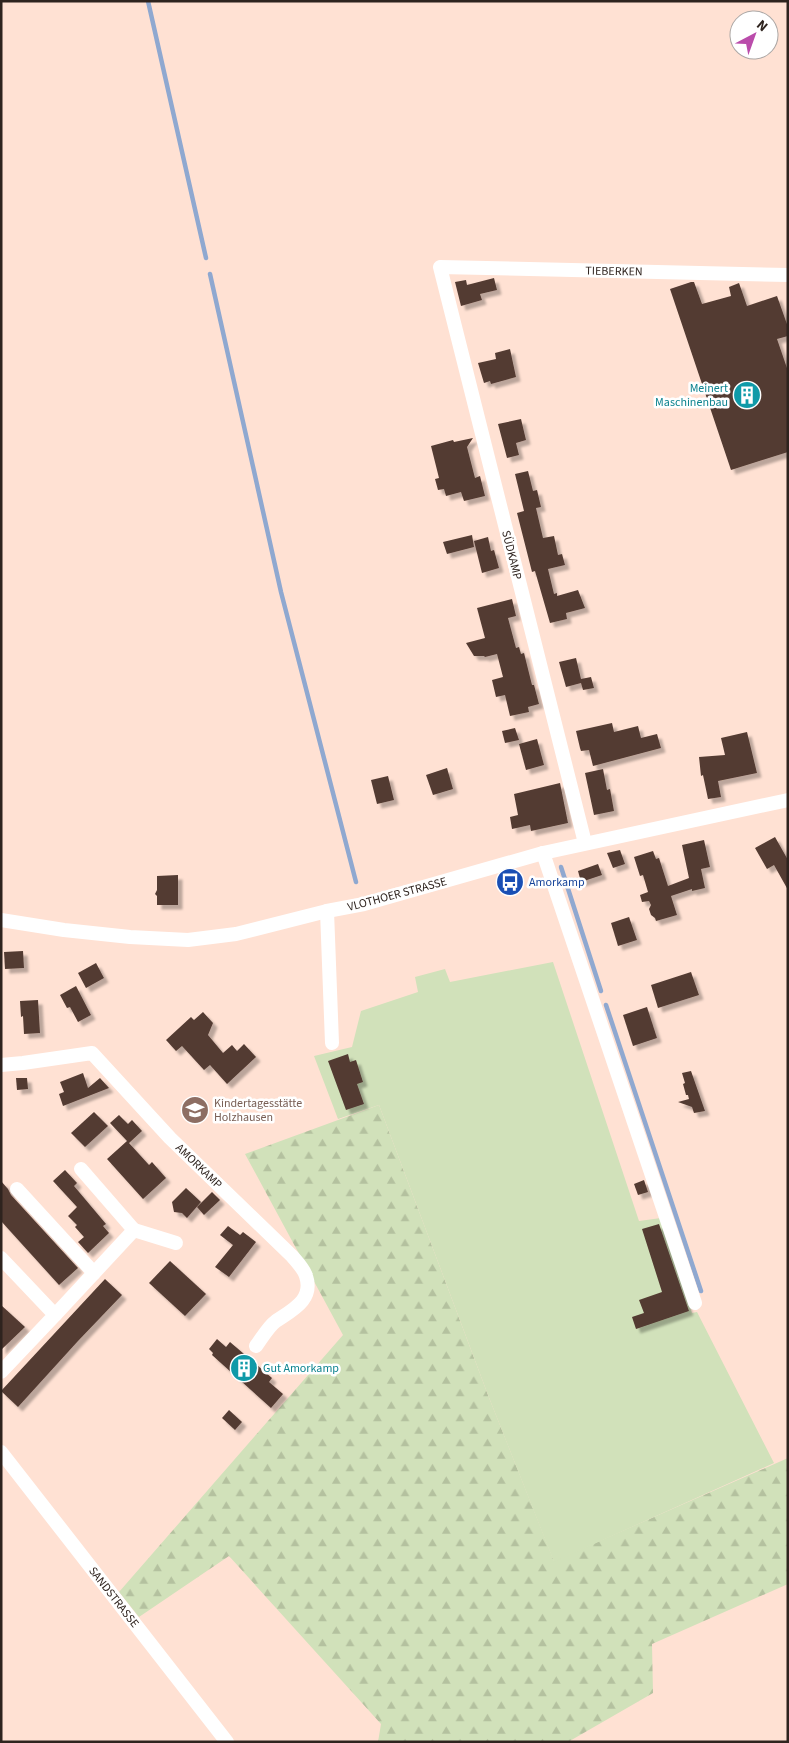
<svg xmlns="http://www.w3.org/2000/svg" width="789" height="1743" viewBox="0 0 789 1743" font-family="'Source Sans 3',sans-serif">
	<style>
		.forest { fill: url(#forest-firs) }
		.pitch { fill: #d1e1ba }
		.lines { fill: none; stroke-linecap: round; stroke-linejoin: round }
		.stream { stroke: #8fa8d0; stroke-width: 4.5 }
		.building { fill: #533b32; filter: url(#shadow) }
		.minor { stroke: #fff; stroke-width: 14 }
		.labels { text-anchor: middle; stroke-width: 5; stroke-linejoin: round; paint-order: stroke }
		.street-label { font-size: 12px; fill: #2e231e; stroke: #fff }
		.culture-label { font-size: 12px; fill: #0d838f; stroke: #fff; text-anchor: end }
		.transit-label { font-size: 12px; fill: #164399; stroke: #fff; text-anchor: start }
		.education-label { font-size: 12px; fill: #785e54; stroke: #fff; text-anchor: start }
	</style>
	<defs>
		<pattern id="forest-firs" width="22" height="20" patternUnits="userSpaceOnUse" patternTransform="scale(1.25)"><rect width="22" height="20" fill="#d1e1ba"/><path d="M5 1l3.5 6h-7zM16 11l3.5 6h-7z" fill="#b4c19f"/></pattern>
		<filter id="shadow"><feDropShadow dx="4.5" dy="4.5" stdDeviation="1" flood-color="#0004"/></filter>
	</defs>
	<rect width="100%" height="100%" fill="#ffe1d3"/>
	<!-- forest -->
	<path class="forest" d="M379,1105l109,290 66,166 234,-103v126l-136,60 1,49 -85,49h-190l3,-18 -152,-168 -90,61 -20,-25 224,-257 -98,-181z"/>
	<!-- pitch -->
	<path class="pitch" d="M553,962l86,259 22,-3 31,95 5,-1 77,151 -220,99 -66,-167 -109,-290 -41,14 -24,-63 38,-9 9,-36 57,-19 -3,-15 30,-8 5,13z"/>
	<g class="lines">
		<!-- stream -->
		<g class="stream">
			<path d="M148,1l58,257"/>
			<path d="M210,274l71,318 75,290"/>
			<path d="M561,867l40,124"/>
			<path d="M606,1005l95,286"/>
		</g>
	</g>
	<!-- building -->
	<g class="building">
		<path d="M494,278l3,12 -17,4 2,6 -21,6 -6,-24 11,-2 1,5z"/>
		<path d="M691,282h3l8,22 29,-8 -2,-9 10,-4 8,23 30,-10 11,31v9l-11,3 11,32v81l-57,18 -61,-181z"/>
		<path d="M510,349l6,28 -25,7 -1,-3 -6,2 -6,-20 18,-4 -1,-6z"/>
		<path d="M521,419l5,21 -10,3 3,12 -12,3 -9,-34z"/>
		<path d="M473,438l-6,9 8,31 5,-2 5,20 -21,5 -3,-9 -15,4 -2,-7 -6,1 -3,-11 4,-1 -8,-32 22,-6 1,2z"/>
		<path d="M528,471l5,20 4,-1 4,17 -5,1 7,30 11,-2 4,19 4,-1 3,11 -17,4 6,25 3,-1v3l21,-6 7,18 -19,5 1,6 -17,4 -15,-52 -3,1 -15,-59 7,-2 -9,-37z"/>
		<path d="M472,535l2,12 -27,7 -4,-12z"/>
		<path d="M488,537l3,14 3,-1 5,18 -17,5 -8,-32z"/>
		<path d="M512,599l4,17 -8,2 8,30 3,-1 2,7 3,-1 8,32h2l5,19 -11,3 1,5 -19,4 -5,-21 -9,2 -4,-17 11,-3 -6,-23 -12,3 -1,-1h-10l-8,-13 19,-5 -8,-30z"/>
		<path d="M576,658l5,21 10,-2 3,11 -11,2 -2,-7 -15,4 -7,-25z"/>
		<path d="M612,723l2,9 24,-6 3,12 16,-4 4,14 -68,18 -4,-16 -8,1 -1,-3 -4,-17z"/>
		<path d="M515,728l4,12 -14,3 -3,-12z"/>
		<path d="M747,732l10,41 -39,8 3,16 -13,2 -5,-24 -2,1 -2,-19 26,-2 -4,-17z"/>
		<path d="M537,739l7,26 -18,5 -7,-26z"/>
		<path d="M447,768l6,21 -20,6 -7,-20z"/>
		<path d="M603,769l4,21 3,-1 4,22 -20,4 -9,-42z"/>
		<path d="M388,776l6,24 -17,4 -6,-24z"/>
		<path d="M560,783l8,40 -37,8 -1,-6 -18,4 -2,-12 8,-2 -4,-21z"/>
		<path d="M775,837l13,23v30l-14,-25 -7,4 -12,-21z"/>
		<path d="M704,840l6,27 -9,2 4,19 -13,3v-2l-21,7 6,19 -21,6 -1,-3 -4,-3 -2,-6 2,-4 -2,-4 -7,1 -2,-7 8,-3 -5,-17 -3,1 -6,-19 19,-6 3,8 3,-1 9,28 21,-8 -7,-33z"/>
		<path d="M620,850l5,14 -12,4 -6,-15z"/>
		<path d="M598,864l4,11 -21,7 -3,-11z"/>
		<path d="M178,875v30h-21v-9l-2,-2 2,-4v-14z"/>
		<path d="M629,917l8,23 -19,6 -7,-23z"/>
		<path d="M23,951l1,17 -19,1 -1,-17z"/>
		<path d="M96,963l8,15 -18,10 -8,-15z"/>
		<path d="M691,972l8,23 -41,13 -7,-23z"/>
		<path d="M76,986l15,29 -13,7 -8,-15 -3,1 -7,-13z"/>
		<path d="M38,1000l2,33 -16,1 -1,-18 -2,1 -1,-16z"/>
		<path d="M647,1007l10,31 -24,8 -10,-31z"/>
		<path d="M203,1012l10,11 -5,12 15,18 9,-8 5,6 7,-7 12,13 -29,27 -17,-19 -6,5 -22,-24 -6,5 -10,-11 25,-23 3,3z"/>
		<path d="M348,1054l2,8 6,-2 7,22 -6,2 7,20 -18,6 -18,-49z"/>
		<path d="M691,1071l14,40 -11,2 -2,-6 -14,-5 11,-3 -1,-4h-2l-3,-11 2,-1 -3,-10z"/>
		<path d="M83,1073l5,15 12,-10 9,10 -46,18 -4,-12 5,-2 -4,-10z"/>
		<path d="M16,1078h11l1,11 -11,1z"/>
		<path d="M94,1112l14,14 -23,21 -14,-14z"/>
		<path d="M119,1115l9,9 4,-4 10,11 -13,12 20,22 3,-3 14,16 -23,21 -36,-40 20,-18 -17,-18z"/>
		<path d="M65,1170l12,13 -3,3 32,38 -3,2 6,7 -21,20 -10,-11 6,-5 -9,-10 2,-2 -9,-9 9,-9 -24,-26z"/>
		<path d="M644,1180l4,12 -10,3 -4,-11z"/>
		<path d="M1,1181l7,8 3,6 67,73 -19,17 -58,-64z"/>
		<path d="M186,1188l15,14 -14,16 -5,-5 -8,-1 -2,-10z"/>
		<path d="M212,1192l8,8 -16,15 -7,-8z"/>
		<path d="M659,1224l30,87 -53,18 -4,-12 12,-4 -5,-13 23,-8 -20,-63z"/>
		<path d="M228,1226l12,9 3,-3 13,10 -27,35 -14,-10 18,-22 -13,-10z"/>
		<path d="M170,1261l36,33 -21,22 -36,-33z"/>
		<path d="M105,1279l17,16 -44,46 -60,66 -17,-16z"/>
		<path d="M1,1305l24,22 -24,23z"/>
		<path d="M217,1339l9,8 4,-5 42,36 -3,4 14,12 -12,14 -59,-53 1,-2 -4,-4z"/>
		<path d="M229,1410l13,12 -7,8 -13,-12z"/>
	</g>
	<g class="lines">
		<!-- minor -->
		<g class="minor">
			<path d="M585,843l-145,-576 348,8"/>
			<path d="M543,853l152,450"/>
			<path d="M327,911l5,132"/>
			<path d="M1,920l63,10 66,7 58,3 48,-6 91,-23 37,-7 179,-51 245,-53"/>
			<path d="M1,1065l22,-2 69,-10 78,85 122,118c5,6 12,13 14,20 8,24 -14,34 -30,45 -8,6 -14,17 -20,25"/>
			<path d="M17,1189l77,84"/>
			<path d="M134,1230l42,13"/>
			<path d="M1,1258l54,57 -54,57"/>
			<path d="M55,1315l79,-85 -53,-61"/>
			<path d="M1,1452l226,290"/>
		</g>
	</g>
	<!-- icons -->
	<defs>
		<g id="building-disc" transform="scale(1.4375)"><circle r="9.5" fill="#0f9aa8" stroke="#fff"/><path d="M-4-6H4V6H1V3H-1V6H-4ZM-2.5-4.3h1.7v1.8h-1.7ZM.8-4.3h1.7v1.8H.8ZM-2.5-1h1.7V.8h-1.7ZM.8-1h1.7V.8H.8Z" fill="#fff"/></g>
		<g id="bus-disc" transform="scale(1.4375)"><circle r="9.5" fill="#1a4fb4" stroke="#fff"/><path d="M-5-6H5V4H4V6H2V4H-2V6H-4V4H-5ZM-3.5-4V0h7V-4ZM-3.5 1.2v1.5H-2V1.2ZM2 1.2v1.5H3.5V1.2Z" fill="#fff"/></g>
		<g id="school-disc" transform="scale(1.4375)"><circle r="9.5" fill="#8d6e63" stroke="#fff"/><path d="M0-5L7-2L0 1L-7-2ZM-4 1L0 2.5L4 1V4Q0 6-4 4Z" fill="#fff"/></g>
	</defs>
	<g fill-rule="evenodd">
		<use href="#building-disc" x="747" y="395"/>
		<use href="#bus-disc" x="510" y="882"/>
		<use href="#school-disc" x="195" y="1110"/>
		<use href="#building-disc" x="244" y="1368"/>
	</g>
	<g class="labels">
		<!-- street labels -->
		<g class="street-label">
			<text transform="translate(614 271) rotate(1)" y="4">TIEBERKEN</text>
			<text transform="translate(512 555) rotate(76)" y="4">SÜDKAMP</text>
			<text transform="translate(397 894) rotate(-15)" y="4">VLOTHOER STRASSE</text>
			<text transform="translate(199 1166) rotate(44)" y="4">AMORKAMP</text>
			<text transform="translate(114 1597) rotate(52)" y="4">SANDSTRASSE</text>
		</g>
		<!-- culture labels -->
		<g class="culture-label">
			<text x="728" y="392">Meinert<tspan x="728" dy="14">Maschinenbau</tspan></text>
			<text x="263" y="1372" text-anchor="start">Gut Amorkamp</text>
		</g>
		<!-- transit labels -->
		<g class="transit-label">
			<text x="529" y="886">Amorkamp</text>
		</g>
		<!-- education labels -->
		<g class="education-label">
			<text x="214" y="1107">Kindertagesstätte<tspan x="214" dy="14">Holzhausen</tspan></text>
		</g>
	</g>
	<!-- border -->
	<rect width="789" height="1743" fill="none" stroke="#2e231e" stroke-width="5"/>
	<!-- north arrow -->
	<g transform="translate(754 35) rotate(41)"><circle r="24" fill="#ffffff" stroke="#aba7a5"/>
	<path d="M0-4L9 19L0 12L-9 19Z" fill="#ba4cab"/>
	<text y="-8" font-size="14" font-weight="bold" text-anchor="middle" fill="#2e231e">N</text>
	</g>
</svg>
